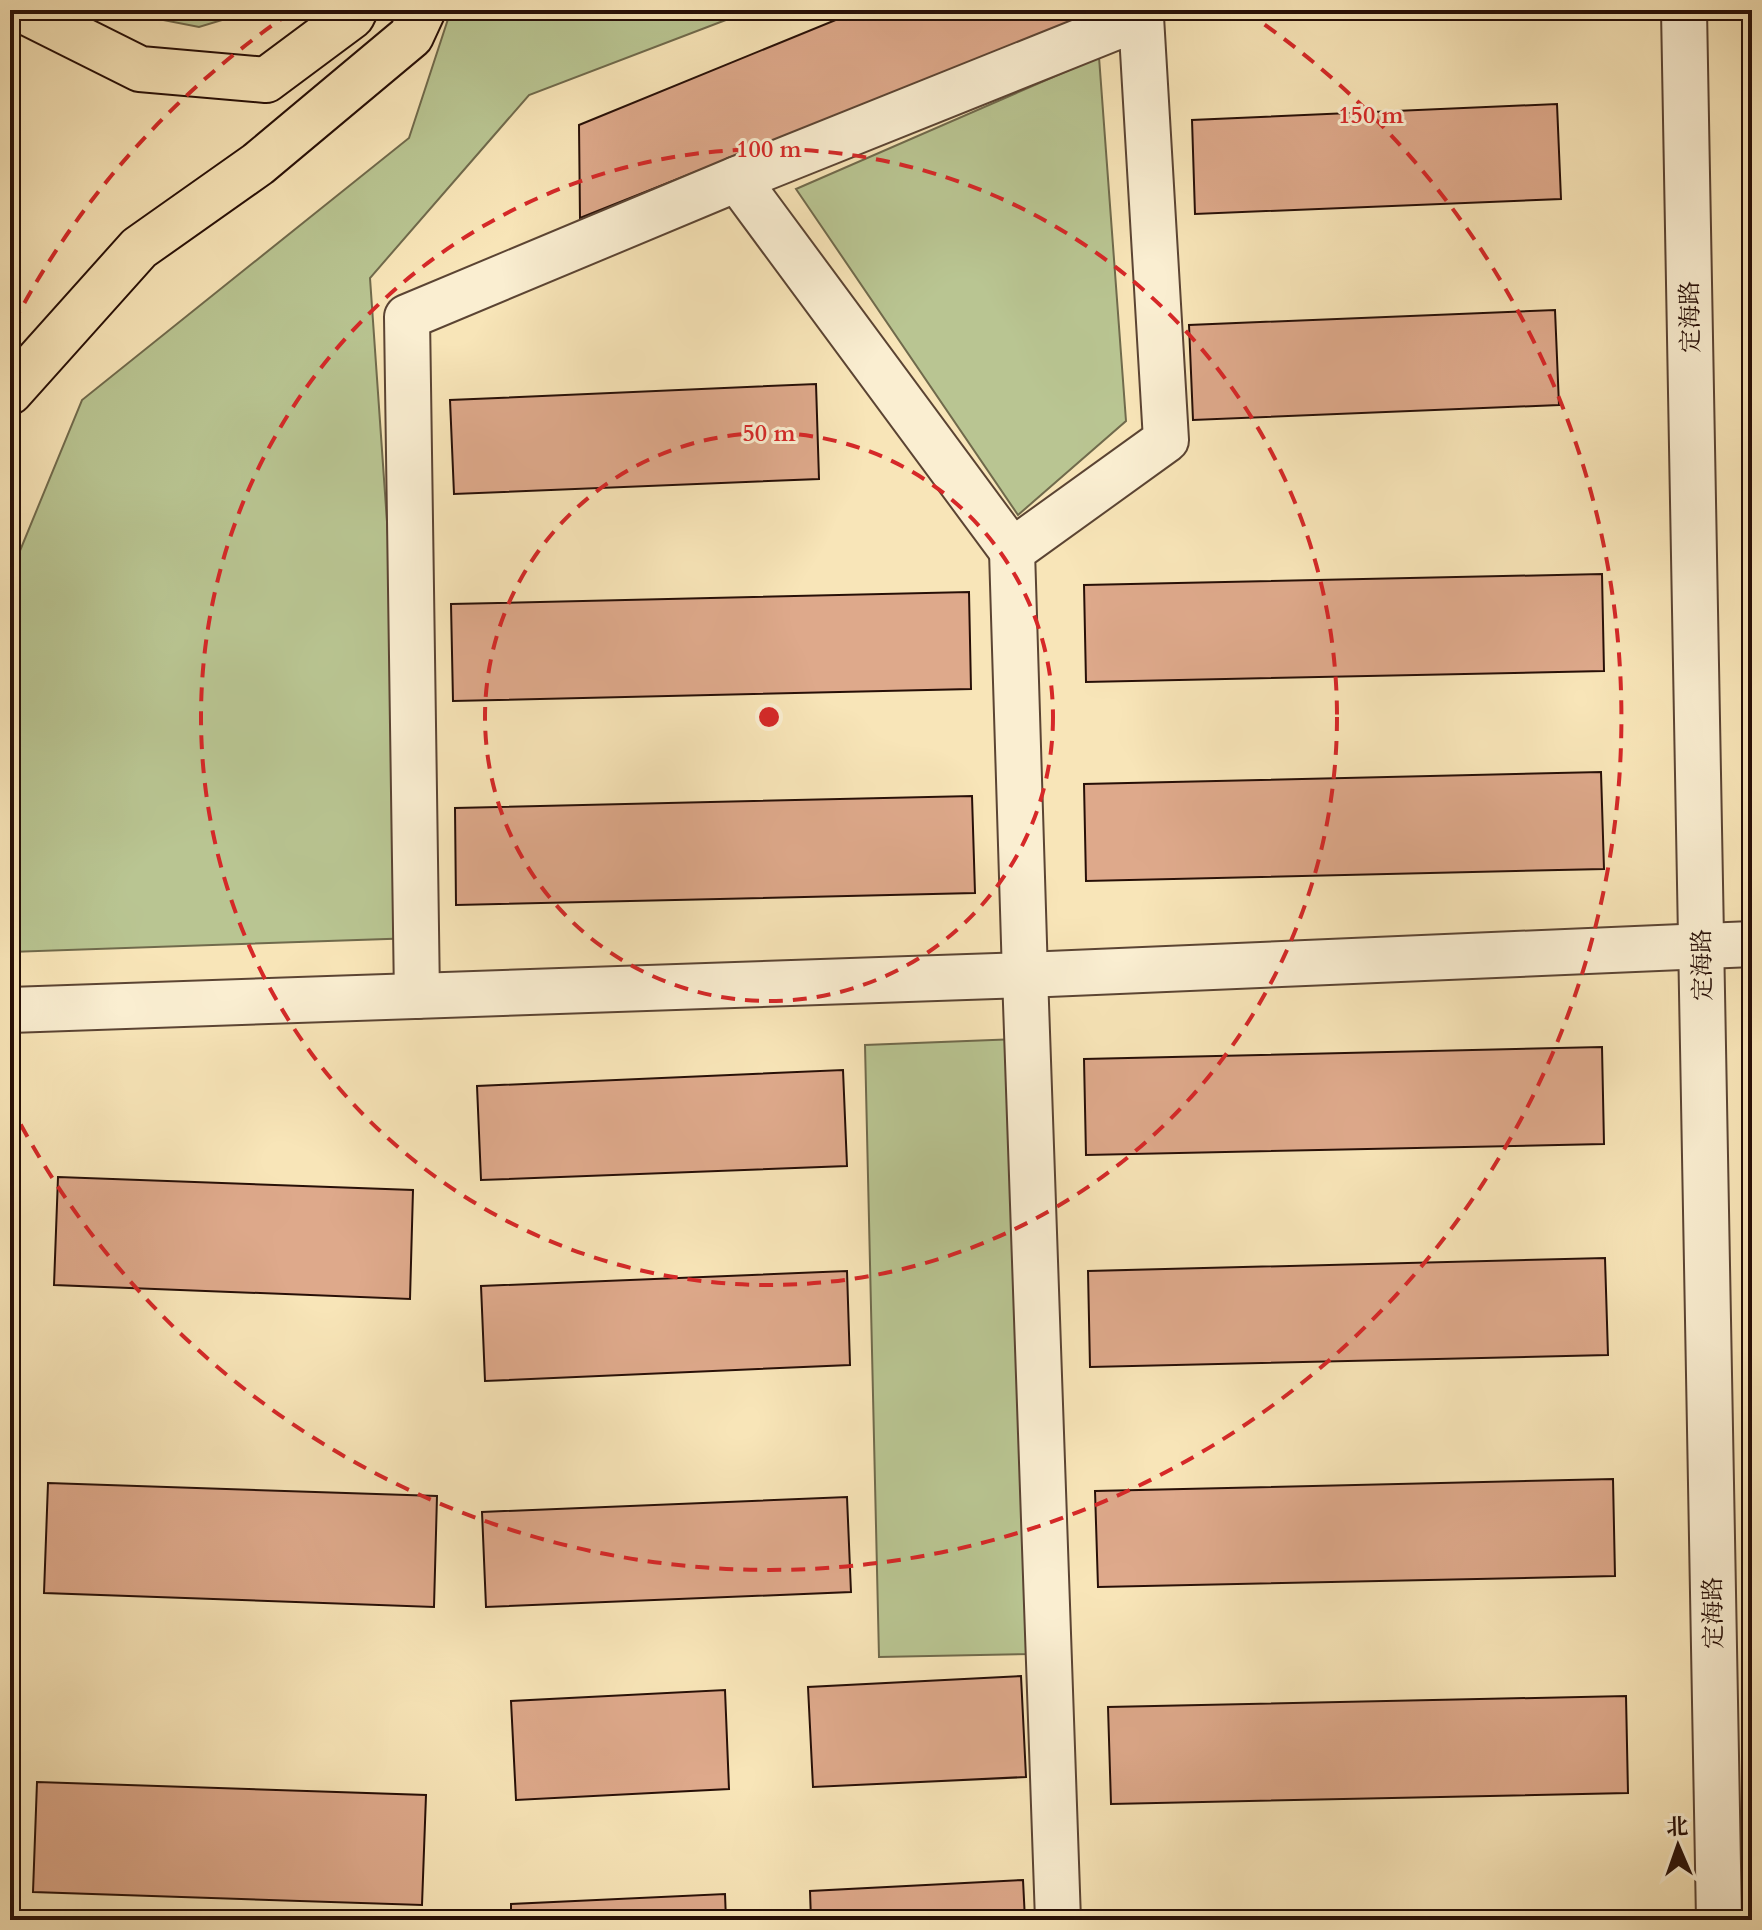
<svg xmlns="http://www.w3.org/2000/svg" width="1762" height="1930" viewBox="0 0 1762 1930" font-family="Cardo,'Noto Serif SC',serif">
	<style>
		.green { fill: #b9c592; stroke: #706a4c; stroke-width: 2 }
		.building { fill: #dea98b; stroke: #270f07; stroke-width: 2 }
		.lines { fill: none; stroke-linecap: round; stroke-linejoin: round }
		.minor-casing { stroke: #5b4433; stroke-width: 48 }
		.major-casing { stroke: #270f07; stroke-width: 48 }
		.minor { stroke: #faeed1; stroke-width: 44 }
		.major { stroke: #f8e5b8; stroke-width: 44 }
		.ring { fill: none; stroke: #d62828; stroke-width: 4; stroke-dasharray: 14 10 }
		.labels { text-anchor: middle; stroke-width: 6; stroke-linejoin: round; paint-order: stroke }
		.street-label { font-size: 24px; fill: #270f07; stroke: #faeed1 }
		.centre { fill: #d62828; stroke: #faeed1; stroke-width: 4 }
		.ring-label { font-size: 24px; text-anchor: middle; font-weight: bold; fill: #d62828; stroke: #faeed1; stroke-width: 6; stroke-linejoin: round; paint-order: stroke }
	</style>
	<rect width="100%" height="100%" fill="#f8e5b8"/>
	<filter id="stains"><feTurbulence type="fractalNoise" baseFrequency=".0025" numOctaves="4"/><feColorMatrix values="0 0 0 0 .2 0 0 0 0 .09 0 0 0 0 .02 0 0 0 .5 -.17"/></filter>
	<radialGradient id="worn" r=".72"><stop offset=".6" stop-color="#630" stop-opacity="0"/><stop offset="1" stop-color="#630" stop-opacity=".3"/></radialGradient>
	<!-- green -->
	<g class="green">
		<path d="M112,10h143l-56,17z"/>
		<path d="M451,10h301l-223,85 -159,183 46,660 -406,14v-377l72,-175 327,-262z"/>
		<path d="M1099,57l27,364 -108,94 -222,-326z"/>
		<path d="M1018,1039l14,615 -153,3 -14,-612z"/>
	</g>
	<!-- building -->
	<g class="building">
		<path d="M860,10h234v3l-514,205 -1,-93z"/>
		<path d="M1557,104l4,95 -366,15 -3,-94z"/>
		<path d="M1555,310l4,95 -366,15 -4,-95z"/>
		<path d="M816,384l3,95 -365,15 -4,-94z"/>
		<path d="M1602,574l2,97 -518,11 -2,-97z"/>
		<path d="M969,592l2,97 -518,12 -2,-97z"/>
		<path d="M1601,772l3,97 -518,12 -2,-97z"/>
		<path d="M972,796l3,97 -519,12 -1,-97z"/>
		<path d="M1602,1047l2,97 -518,11 -2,-96z"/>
		<path d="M843,1070l4,96 -366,14 -4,-94z"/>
		<path d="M58,1177l355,13 -3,109 -356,-14z"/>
		<path d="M1605,1258l3,97 -518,12 -2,-96z"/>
		<path d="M847,1271l3,94 -365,16 -4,-95z"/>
		<path d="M1613,1479l2,97 -517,11 -3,-96z"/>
		<path d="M48,1483l389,13 -3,111 -390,-14z"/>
		<path d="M847,1497l4,95 -365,15 -4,-95z"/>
		<path d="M1021,1676l5,101 -213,10 -5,-100z"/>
		<path d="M725,1690l4,99 -213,11 -5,-99z"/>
		<path d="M1626,1696l2,97 -517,11 -3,-97z"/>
		<path d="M37,1782l389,13 -4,110 -389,-13z"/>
		<path d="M1023,1880l2,40h-214l-1,-29z"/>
		<path d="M725,1894l1,26h-215v-16z"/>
		<path d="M1634,1917v3h-145z"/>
	</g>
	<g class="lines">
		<!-- minor casing -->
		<g class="minor-casing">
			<g id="minor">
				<path d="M1684,10l35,1910"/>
				<path d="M737,179l275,372"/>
				<path d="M417,996l-10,-679 330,-138 404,-162 25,423 -154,111 13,424 33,945"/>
				<path d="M10,1010l1015,-35 727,-31"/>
			</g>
		</g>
		<!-- major casing -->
		<g class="major-casing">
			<g id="major">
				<path d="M22,10l118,59 126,11 86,-64 3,-6"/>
				<path d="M10,392l129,-144 119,-84 153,-128 12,-26"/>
			</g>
		</g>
		<!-- minor -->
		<use href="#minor" class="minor"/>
		<!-- major -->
		<use href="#major" class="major"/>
	</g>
	<!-- distance rings -->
	<g class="ring">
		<circle cx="769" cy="717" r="284"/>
		<circle cx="769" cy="717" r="568"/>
		<path d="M13 324A852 852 0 0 1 293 11M1245 11A852 852 0 1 1 13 1110"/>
	</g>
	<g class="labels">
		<!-- street labels -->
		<g class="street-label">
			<text transform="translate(1690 317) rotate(-91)" y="8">定海路</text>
			<text transform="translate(1702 965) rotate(-91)" y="8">定海路</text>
			<text transform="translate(1713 1613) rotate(-91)" y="8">定海路</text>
		</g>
	</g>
	<circle cx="769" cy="717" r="12" class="centre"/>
	<g class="ring-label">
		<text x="1371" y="123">150 m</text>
		<text x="769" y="157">100 m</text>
		<text x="769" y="441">50 m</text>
	</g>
	<!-- margin -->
	<rect width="1762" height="1930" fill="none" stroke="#f8e5b8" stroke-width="40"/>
	<rect x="12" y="12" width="1738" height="1906" fill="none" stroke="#270f07" stroke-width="4"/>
	<rect x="20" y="20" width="1722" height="1890" fill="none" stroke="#270f07" stroke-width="2"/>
	<!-- north arrow -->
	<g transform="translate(1678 1846) rotate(358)" stroke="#faeed1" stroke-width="6" paint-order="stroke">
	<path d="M0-6L14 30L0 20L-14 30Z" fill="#270f07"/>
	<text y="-12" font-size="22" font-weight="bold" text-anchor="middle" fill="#270f07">北</text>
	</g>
	<rect width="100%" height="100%" filter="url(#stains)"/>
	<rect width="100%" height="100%" fill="url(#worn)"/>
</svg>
